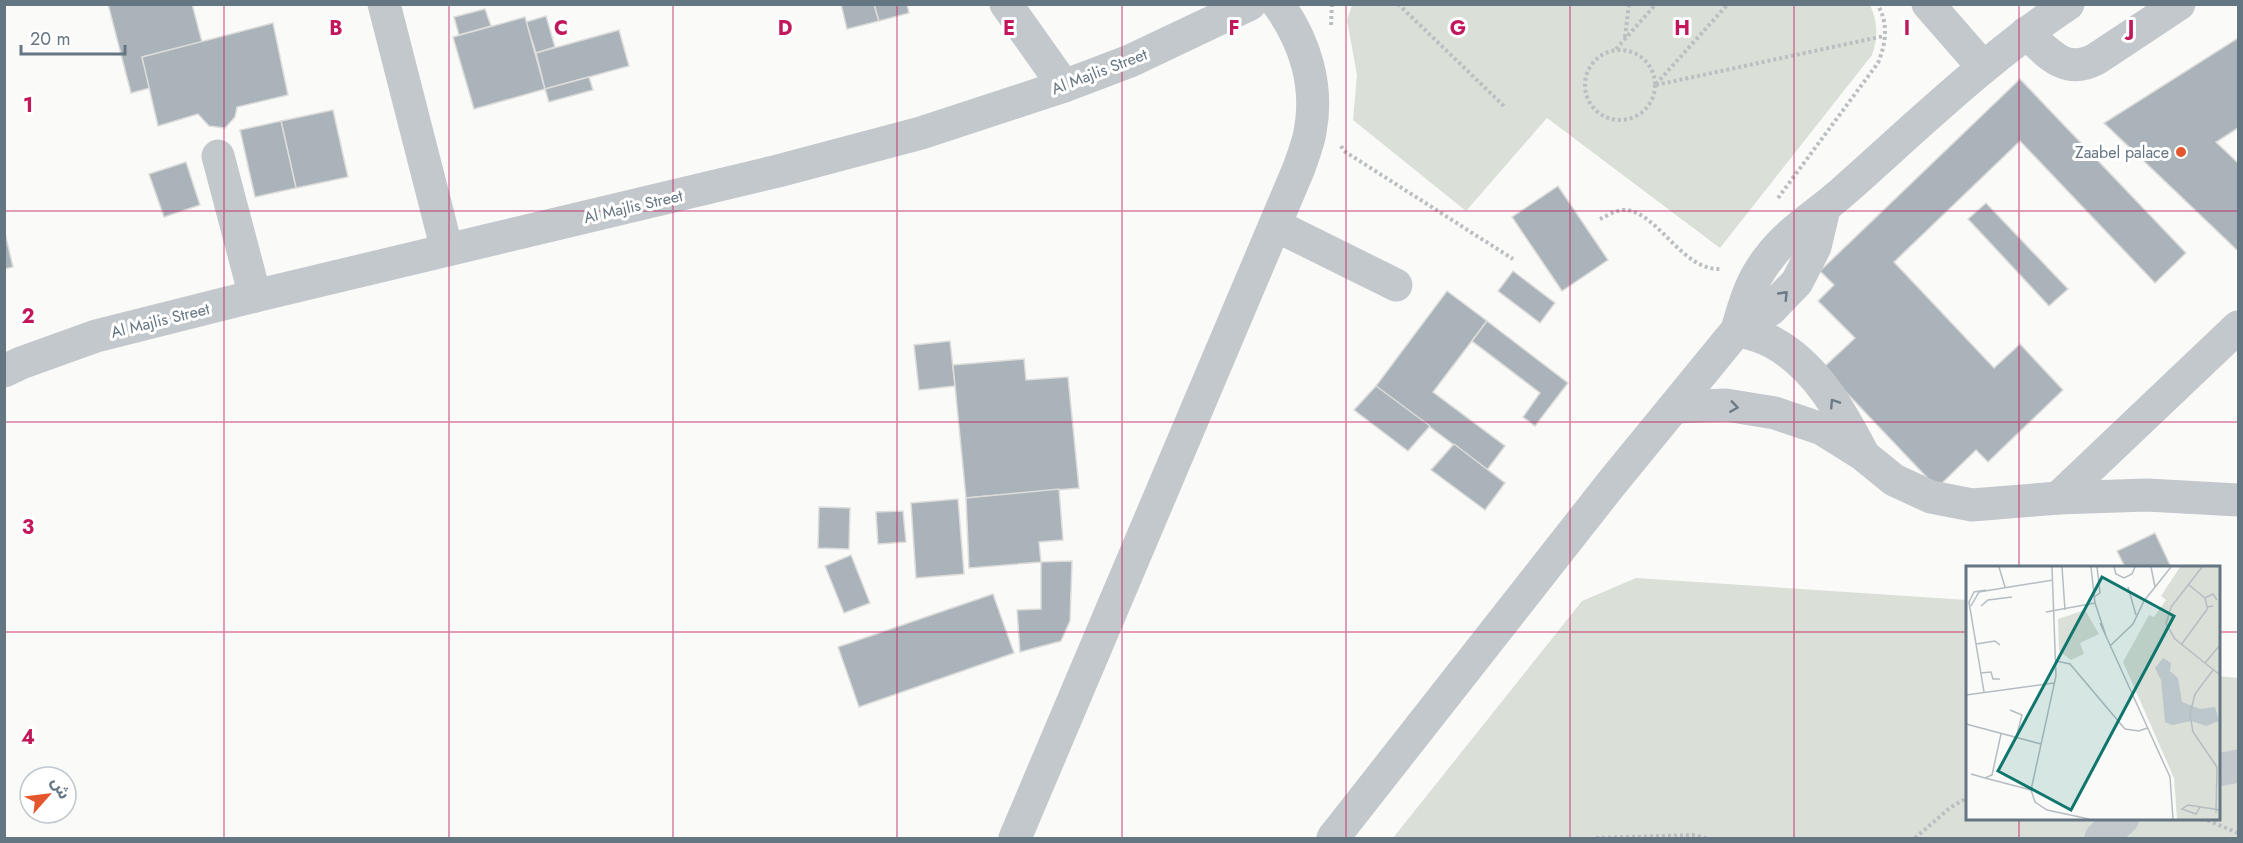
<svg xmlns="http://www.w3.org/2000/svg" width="2243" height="843" viewBox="0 0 2243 843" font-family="Jost,'Noto Sans Arabic',sans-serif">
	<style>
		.green { fill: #dadfd7 }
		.building { fill: #aab3b9; stroke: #dcdcda; stroke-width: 1.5 }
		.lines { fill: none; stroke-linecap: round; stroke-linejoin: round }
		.path { stroke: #bbbfc2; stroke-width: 4; stroke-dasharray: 3 3; stroke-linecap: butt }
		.minor { stroke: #c3c8cc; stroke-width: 33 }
		.oneway { stroke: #6a7a87 }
		.grid { fill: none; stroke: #c2185b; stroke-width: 1.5; stroke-opacity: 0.55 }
		.poi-dot { fill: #e4572e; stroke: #fff; stroke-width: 2 }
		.labels { text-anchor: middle; stroke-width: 6; stroke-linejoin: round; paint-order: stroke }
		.street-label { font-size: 16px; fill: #657683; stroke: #fff }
		.poi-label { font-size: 16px; fill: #657683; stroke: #fff; text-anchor: end }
		.inset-road { fill: none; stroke: #b5bdc2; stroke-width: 1.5 }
		.view { fill: #0f766e; fill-opacity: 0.15; stroke: #0f766e; stroke-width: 3 }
		.inset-edge { fill: none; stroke: #657683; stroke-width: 3 }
		.grid-label { font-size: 20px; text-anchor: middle; font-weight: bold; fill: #c2185b; stroke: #fff; stroke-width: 6; stroke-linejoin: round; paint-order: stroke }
	</style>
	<rect width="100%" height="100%" fill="#fafaf8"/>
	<!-- green -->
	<g class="green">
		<path d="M1352,5h518c8,17 8,33 2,50l-152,193 -173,-130 -81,93 -113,-91 4,-45 -10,-55z"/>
		<path d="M1636,578l331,22v218h251v-142l20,2v160h-845l189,-237z"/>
	</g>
	<!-- building -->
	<g class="building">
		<path d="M108,4h84l10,38 -60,15 8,31 -19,5z"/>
		<path d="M841,4h33l5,17 -32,8z"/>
		<path d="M874,4h33l2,9 -30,8z"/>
		<path d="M485,9l6,17 -32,9 -5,-18z"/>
		<path d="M546,16l9,31 -19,6 -10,-31z"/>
		<path d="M525,17l20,72 -71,20 -21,-72z"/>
		<path d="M273,23l15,72 -51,12 -2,10 -10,11 -16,-2 -11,-12 -40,12 -16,-69z"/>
		<path d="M619,30l10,36 -84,23 -9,-36z"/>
		<path d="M2238,38v90l-22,14 22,21v88l-134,-128z"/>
		<path d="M589,77l4,13 -44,12 -4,-13z"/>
		<path d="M2020,79l166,174 -31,30 -135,-142 -126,121 100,106 26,-24 43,46 -75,72 -12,-12 -39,38 -114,-120 32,-30 -37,-37 16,-16 -14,-14z"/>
		<path d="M333,110l15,67 -52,11 -15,-67z"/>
		<path d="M281,121l15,67 -41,9 -15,-67z"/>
		<path d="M186,162l14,43 -36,12 -15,-43z"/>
		<path d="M1558,186l50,74 -46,31 -50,-74z"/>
		<path d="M1986,203l82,86 -19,17 -81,-87z"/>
		<path d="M4,229l9,38 -9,2z"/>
		<path d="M1513,271l42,32 -15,20 -42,-32z"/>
		<path d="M1447,291l40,30 -54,71 72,54 -18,24 -111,-84z"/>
		<path d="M1487,321l81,62 -33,43 -12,-9 17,-24 -68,-52z"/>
		<path d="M950,341l5,45 -36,4 -5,-45z"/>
		<path d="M1024,359l2,21 42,-3 11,111 -113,10 -13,-133z"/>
		<path d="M1376,386l54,40 -22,25 -54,-41z"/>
		<path d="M1454,444l51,39 -20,27 -54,-40z"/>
		<path d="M1059,489l4,51 -24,2 2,20 -72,6 -3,-70z"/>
		<path d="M958,499l6,75 -48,4 -5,-75z"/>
		<path d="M819,507l31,1 -1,41 -31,-1z"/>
		<path d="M903,511l3,31 -28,2 -2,-32z"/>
		<path d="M2155,533l16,34h-46l-8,-16z"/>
		<path d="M851,555l19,48 -26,10 -19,-47z"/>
		<path d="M1072,561l-2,60 -9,20 -41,11 -3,-42 24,-1v-47z"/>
		<path d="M993,594l21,59 -155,54 -21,-60z"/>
	</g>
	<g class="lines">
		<!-- path -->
		<g class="path">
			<path d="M1398,4l106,102"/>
			<path d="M1331,25l1,-21"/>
			<path d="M1625,37l4,-33"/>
			<path d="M1616,49l40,-45"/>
			<circle cx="1620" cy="85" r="35"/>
			<path d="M1656,84l72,-80"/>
			<path d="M1656,85l228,-49"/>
			<path d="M1341,146l3,5 169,108"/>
			<path d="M1778,198l100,-135c8,-20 11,-40 -1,-59"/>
			<path d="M1600,219c8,-4 18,-10 27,-9 33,5 56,62 95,59"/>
			<path d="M2202,818l36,15"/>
			<path d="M1596,838l99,-3 11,3"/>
			<path d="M1915,838l36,-31 16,-9"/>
		</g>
		<!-- minor -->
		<g class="minor">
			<path d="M384,4l63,246"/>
			<path d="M1006,4l58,82"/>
			<path d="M1928,4l55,63"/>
			<path d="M2026,33c22,19 38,43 70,26l83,-55"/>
			<path d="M218,156l37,140"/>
			<path d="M1275,225l121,60"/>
			<path d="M1737,330c7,-25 14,-50 31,-71 21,-29 52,-46 78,-70 72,-64 141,-131 222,-185"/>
			<path d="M1737,330c11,3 25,6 35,12 43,23 68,68 90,110"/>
			<path d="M4,371l17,-8 75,-27 159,-40 523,-125 143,-38 143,-47 66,-25 120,-57"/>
			<path d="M1676,407l50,-2 49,8 47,16 40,25 32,26 37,17 41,8 86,-7 89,-3 91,5"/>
			<path d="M2058,498l180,-171"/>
			<path d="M2218,770l20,-4"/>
			<path d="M1015,838l284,-670c4,-12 9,-24 11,-36 9,-46 -5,-91 -32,-128"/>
			<path d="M1333,838l278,-354 126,-154 33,-20 27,-28 18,-35 9,-38"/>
			<path d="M2101,838l22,-20"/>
		</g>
	</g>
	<!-- one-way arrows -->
	<defs><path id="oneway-chevron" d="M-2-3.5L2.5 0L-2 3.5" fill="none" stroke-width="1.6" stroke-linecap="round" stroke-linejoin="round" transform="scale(1.5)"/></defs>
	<g class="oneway">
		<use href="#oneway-chevron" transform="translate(1784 295) rotate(-46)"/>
		<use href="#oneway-chevron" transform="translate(1834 403) rotate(-123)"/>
		<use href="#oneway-chevron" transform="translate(1734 407) rotate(8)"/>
	</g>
	<!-- grid -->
	<path class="grid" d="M224,4v834M449,4v834M673,4v834M897,4v834M1122,4v834M1346,4v834M1570,4v834M1794,4v834M2019,4v563M4,211h2234M4,422h2234M4,632h1963M2218,632h20M2019,818v20"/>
	<!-- markers -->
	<circle class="poi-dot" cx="2181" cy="152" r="6"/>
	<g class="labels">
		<!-- street labels -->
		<g class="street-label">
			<text transform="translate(1099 71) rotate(-21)" y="6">Al Majlis Street</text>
			<text transform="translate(633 206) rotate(-13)" y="6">Al Majlis Street</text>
			<text transform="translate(160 320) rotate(-14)" y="6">Al Majlis Street</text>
		</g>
		<!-- poi labels -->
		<g class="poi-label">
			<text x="2169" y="158">Zaabel palace</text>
		</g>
	</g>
	<!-- overview -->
	<g transform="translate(1966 566)">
		<rect width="254" height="254" fill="#fafaf8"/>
		<path d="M214,1h39v252h-42l-3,-41 -51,-116 26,-47 5,2 12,-17 -5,-4zM119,44l14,24 -19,9 4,11 -13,6 -12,-9 -1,-32z" fill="#dadfd7"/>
		<path d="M197,92l8,5 -1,8 8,7 4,24 18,7 15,-2 4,14 -13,5 -15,-5 -19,4 -7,-3 -4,-42 -6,-12z" fill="#bbc7cb"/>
		<path class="inset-road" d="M33,1l6,20M86,1l4,109 -25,114 4,12 12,8 42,9M96,1l3,43M125,1l4,36 11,33M148,1l2,7 8,4 8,-4 3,-7M185,1l4,20M236,1l-31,40 -5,17 9,15 45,36M223,19l16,13M162,21l8,28M128,31l6,-4 -3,-26M5,40l8,-14 74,-12M15,40l7,-6 24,-3M247,40l-6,1 -2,-9 8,-4 4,6M80,46l49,-9M134,57l70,154 3,42M10,78l19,-3 5,4M145,79l22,-21 11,-23 27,-34M215,79l27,-37M90,95l14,3 55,65 14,2 8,-3M239,97l15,-18M247,104l-18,24 -5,20 3,18 24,35 -1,46M15,107l10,-1 2,7h7M18,126l-15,-90 5,-10 12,-2M0,129l88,-12M44,144l12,5 -6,23M0,158l75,20M5,208l14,4 7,-3 9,-41M19,212l46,12M234,241l-4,7 -14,-5 6,-4 32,5"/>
		<path class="view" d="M136,11l72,39 -103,194 -73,-39z"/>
		<rect width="254" height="254" class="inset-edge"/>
	</g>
	<g class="grid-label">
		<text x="336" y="35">B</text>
		<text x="561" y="35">C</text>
		<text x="785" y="35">D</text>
		<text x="1009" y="35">E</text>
		<text x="1234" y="35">F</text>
		<text x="1458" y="35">G</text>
		<text x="1682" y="35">H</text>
		<text x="1907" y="35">I</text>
		<text x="2131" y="35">J</text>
		<text x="28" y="112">1</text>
		<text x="28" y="323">2</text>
		<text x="28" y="534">3</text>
		<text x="28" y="744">4</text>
	</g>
	<!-- border -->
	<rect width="2243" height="843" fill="none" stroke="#657683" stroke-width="12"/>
	<!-- north arrow -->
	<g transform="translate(48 795) rotate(62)"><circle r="28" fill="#ffffff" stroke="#c1c8cd" stroke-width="1.5"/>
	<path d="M0-4.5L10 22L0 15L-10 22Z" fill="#e4572e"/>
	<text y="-9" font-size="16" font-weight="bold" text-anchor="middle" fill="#657683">ش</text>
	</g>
	<!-- scale -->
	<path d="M21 45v9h104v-9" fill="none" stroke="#657683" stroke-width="3"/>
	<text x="30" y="45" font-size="18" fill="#657683" stroke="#ffffff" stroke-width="4.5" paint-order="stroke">20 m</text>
</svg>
